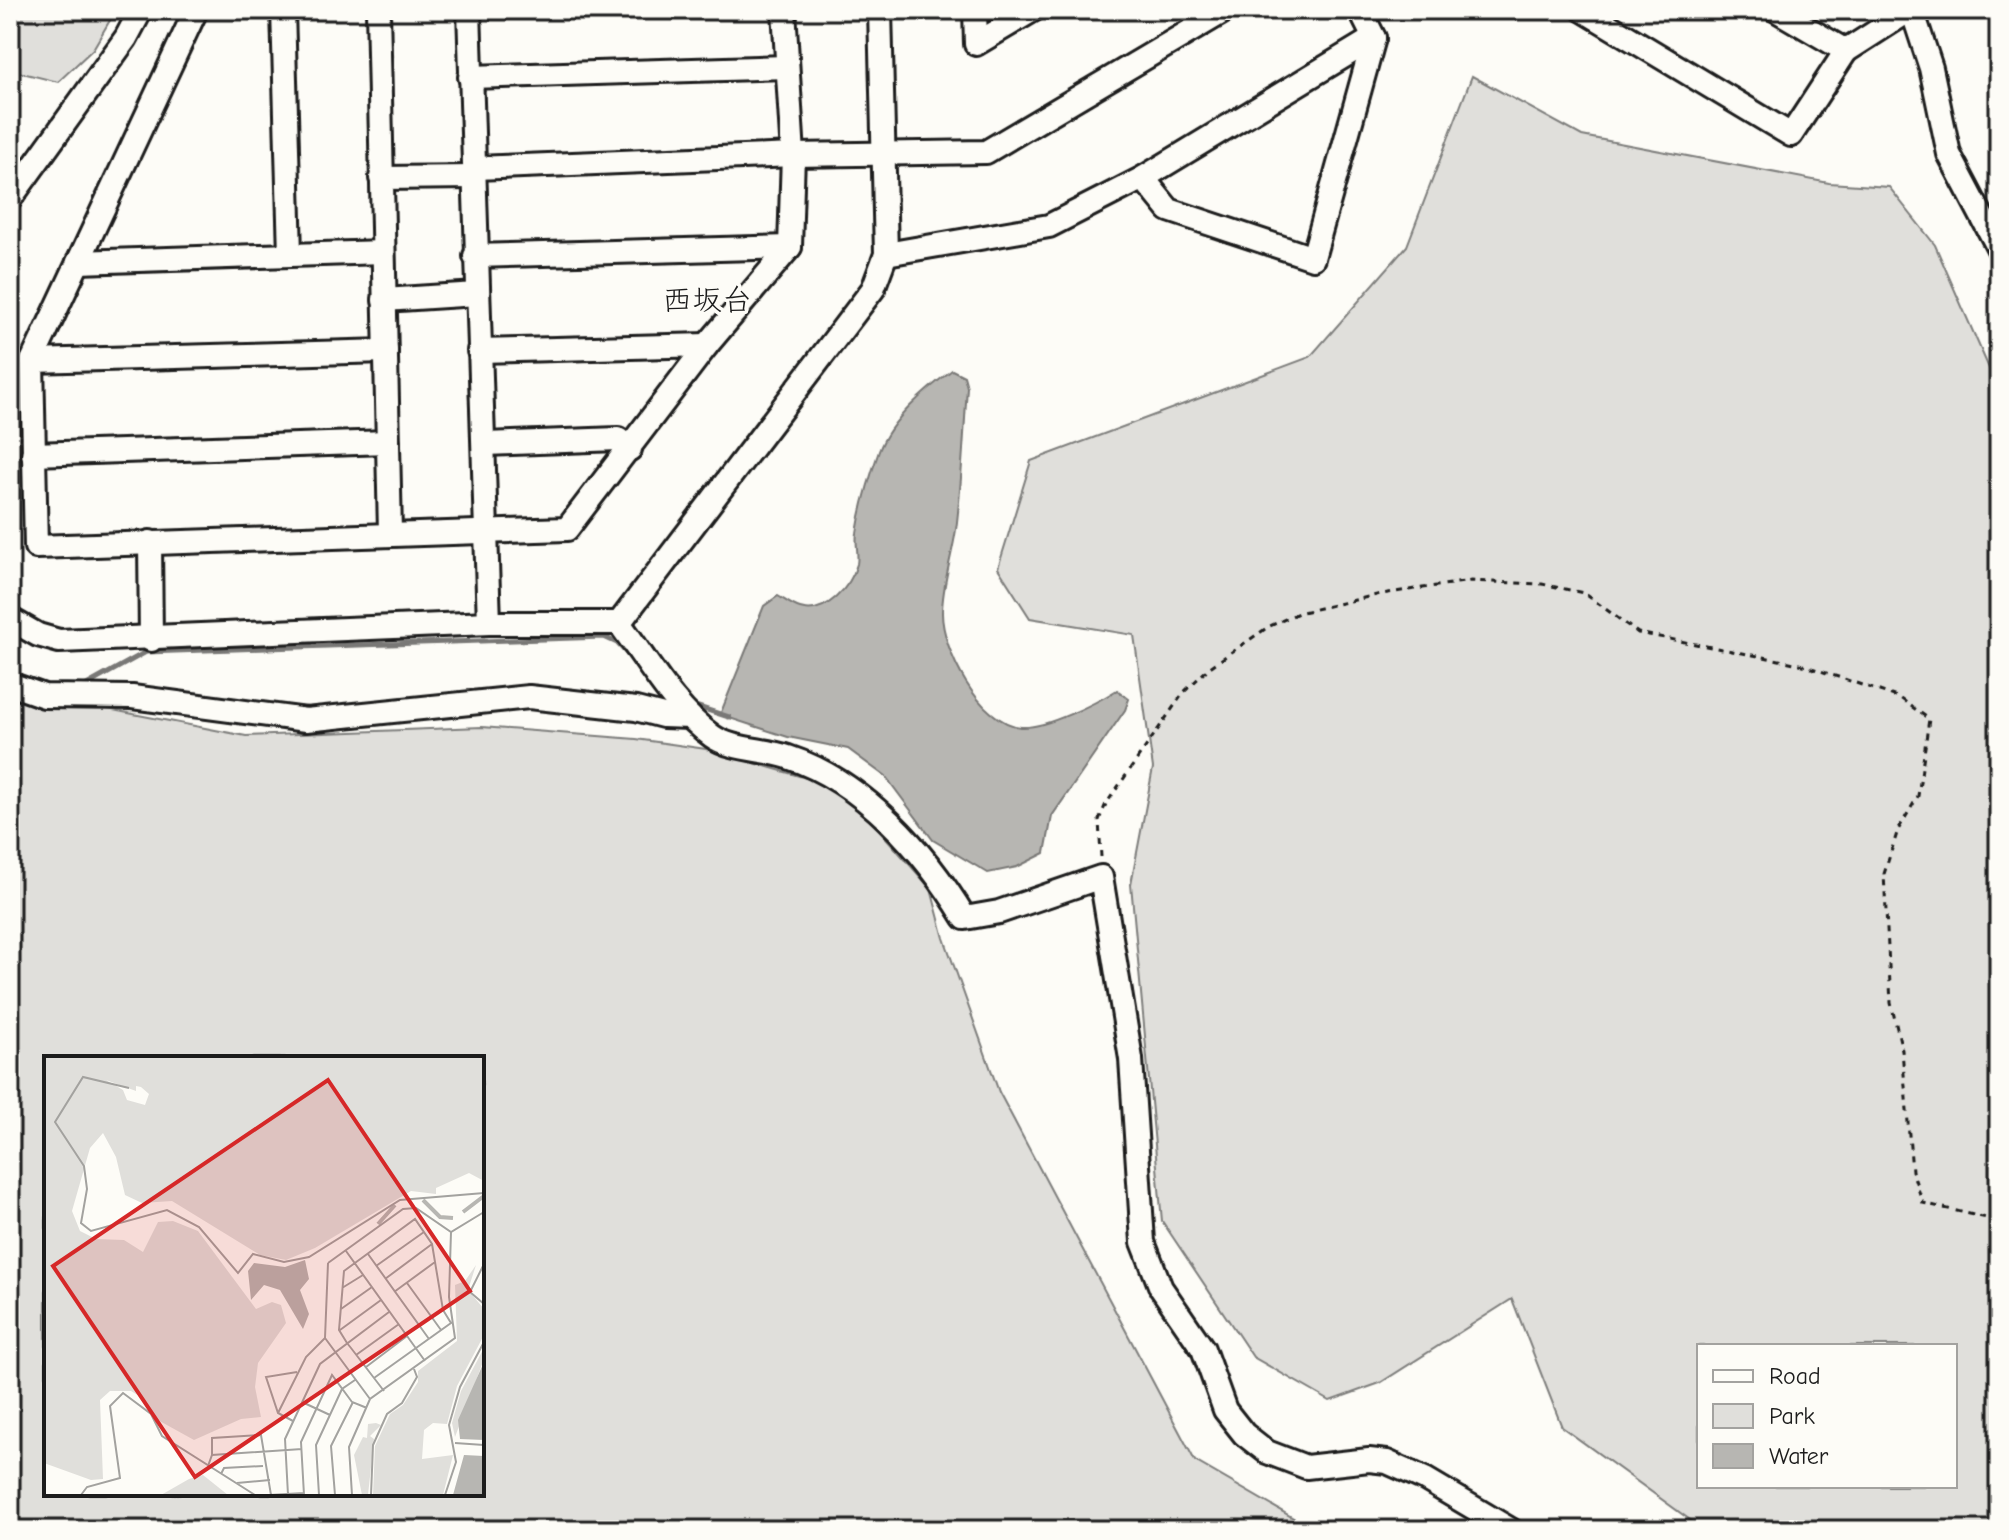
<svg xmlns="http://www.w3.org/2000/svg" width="2009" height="1540" viewBox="0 0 2009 1540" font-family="'Comic Neue','Klee One',sans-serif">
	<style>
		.green { fill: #e0dfdb; stroke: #7e7e7c; stroke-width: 2; fill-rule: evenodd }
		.water { fill: #b7b6b2; stroke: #797876; stroke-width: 2 }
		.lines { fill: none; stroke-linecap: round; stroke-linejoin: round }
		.stream { stroke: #797876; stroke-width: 5 }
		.minor-casing { stroke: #1c1c1c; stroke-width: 28 }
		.path { stroke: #1c1c1c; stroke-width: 3; stroke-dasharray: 6 6; stroke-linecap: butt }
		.minor { stroke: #fdfcf7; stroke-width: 22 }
		.labels { text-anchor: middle; stroke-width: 7; stroke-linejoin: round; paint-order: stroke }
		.quarter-label { font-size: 30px; fill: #1c1c1c; stroke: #fdfcf7 }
		.inset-river { fill: none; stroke: #b7b6b2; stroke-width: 4 }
		.inset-road { fill: none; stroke: #a3a29f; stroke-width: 2 }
		.view { fill: #d62828; fill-opacity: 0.15; stroke: #d62828; stroke-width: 4 }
		.inset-edge { fill: none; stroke: #1c1c1c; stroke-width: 4 }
	</style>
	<rect width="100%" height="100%" fill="#fdfcf7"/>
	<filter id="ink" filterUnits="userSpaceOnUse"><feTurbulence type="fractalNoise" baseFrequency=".0125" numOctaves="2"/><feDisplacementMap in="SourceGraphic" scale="16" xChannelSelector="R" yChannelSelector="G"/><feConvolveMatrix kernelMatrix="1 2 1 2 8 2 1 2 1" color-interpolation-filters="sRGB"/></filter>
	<g filter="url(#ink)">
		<!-- green -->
		<g class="green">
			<path d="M10,10h106l-23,39 -35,33 -48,-12z"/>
			<path d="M1472,76l110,60 247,47 60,4 46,58 64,146v1139h-295l-142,-103 -50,-128 -132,84 -50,18 -77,-44 -91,-136 -31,-337 22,-116 -19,-133 -104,-17 -32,-50 33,-107 279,-104 97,-111zM1699,1346h256v140h-256z"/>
			<path d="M10,690l236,46 236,-9 154,12 70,10 114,33 39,25 72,82 13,49 55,154 196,369 119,69h-1304zM46,1058h436v436h-436z"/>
		</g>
		<!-- water -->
		<path class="water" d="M952,370l12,6 3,11c-3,45 -5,90 -10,135 -3,30 -15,60 -15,91 0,36 37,110 79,114 24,2 75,-24 96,-37l12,9 -4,11 -73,106 -7,37 -28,14 -29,6 -55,-33 -47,-63 -38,-28 -60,-12 -68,-22 44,-109 14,-10c7,4 15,10 22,12 26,8 51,-22 57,-44 2,-10 -2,-21 0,-31 4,-26 13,-57 22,-82 12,-32 47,-61 73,-81z"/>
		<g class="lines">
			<!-- stream -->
			<g class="stream">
				<path d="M10,671l13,7"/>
				<path d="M83,687l63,-35 458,-15 13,6 15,16"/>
				<path d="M692,705l37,12"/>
			</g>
			<!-- minor casing -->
			<g class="minor-casing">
				<g id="minor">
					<path d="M196,10l-164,351 4,186 531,-18 140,-184 83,-98 3,-92 -9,-145"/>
					<path d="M283,10l7,244"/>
					<path d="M378,10l12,522"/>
					<path d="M469,10l20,613"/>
					<path d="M975,10l1,34 57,-34"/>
					<path d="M1583,10l208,125 55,-84"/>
					<path d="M1776,10l70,41 64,-41"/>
					<path d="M1912,10l19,58 18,86 50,95"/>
					<path d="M470,77l317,-10"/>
					<path d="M476,168l317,-13 193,-3 240,-142"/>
					<path d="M381,178l93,-1"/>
					<path d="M1143,178l26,32 144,48 61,-220 -14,-28"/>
					<path d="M10,199l116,-161 15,-28"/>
					<path d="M886,254l163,-28 94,-48 231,-140"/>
					<path d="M475,256l315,-9"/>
					<path d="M78,262l305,-10"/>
					<path d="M384,300l93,-6"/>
					<path d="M479,351l228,-6"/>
					<path d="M32,361l354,-10"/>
					<path d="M485,444l133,-5 12,10"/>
					<path d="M33,454l355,-12"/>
					<path d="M150,542l1,98"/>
					<path d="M10,619l28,16 21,6 430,-18h130"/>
					<path d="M619,623c28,37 55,86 93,113 19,14 54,13 76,21 76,25 137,95 177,161l34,-6 102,-35 30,182 12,183 18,46 42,61 22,61 19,24 23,18 39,15 63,-7 18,2 38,17 86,51"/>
					<path d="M619,623l254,-334 13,-35 -6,-244"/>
					<path d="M10,684l34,12 88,1 174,23 223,-23 107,12 27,7 27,1"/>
				</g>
			</g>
			<!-- path -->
			<path class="path" d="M1101,857l-2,-37 7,-16 78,-112 26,-25 58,-40 30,-14 83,-19 90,-13 71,3 42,9 54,40 162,31 100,34 29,21 -11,77 -20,34 -14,44 7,129 11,47 10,121 11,32 76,18"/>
			<!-- minor -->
			<use href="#minor" class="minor"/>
		</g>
	</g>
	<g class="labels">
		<!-- quarter labels -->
		<g class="quarter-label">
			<text x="707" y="310">西坂台</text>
		</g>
	</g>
	<!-- overview -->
	<g transform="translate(44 1056)">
		<rect width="440" height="440" fill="#fdfcf7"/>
		<path d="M0,1h440v124l-15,-8 -33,15v6l-25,-3 -96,57 -29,12 -26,-5 -88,-54 -30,2 -17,-8 -9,-38 -13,-24 -13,15 -18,63 8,20 16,8 28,1 19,12 15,-30 15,-1 25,10 58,78 16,-7 9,3 5,18 -28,40 -3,24 6,30 -20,2 -47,21 -38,-21 -12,-20 -13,-8h-21l-10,9 3,79 -12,1 -47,-17zM62,24l30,11v-5l5,1 8,7 -4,11 -18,-5 -4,-10zM432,209l-8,25 16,19v26l-27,51 -10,38 -14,-1 -9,7 -2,29 31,-4 -10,40h-70l2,-49 15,-32 13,-9 15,-23v-11l39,-30 -2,-56 10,-4zM440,292v11l-29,78 -3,-14 9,-32zM332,367l5,2 -11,11 4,3 -6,56h-6l-8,-40 9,-18 4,1 1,-14zM159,419l25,20h-67l28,-16z" fill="#e0dfdb" fill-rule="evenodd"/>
		<path d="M261,204l4,19 -9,11 9,24 -6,15 -23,-39 -16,-5 -13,15 -3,-29 6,-8 31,4zM440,306v78l-24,-1 -2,-19zM420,399l20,1v39h-31z" fill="#b7b6b2"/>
		<path class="inset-river" d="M379,144l17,17 13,1M419,156l21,-16M334,168l17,-19"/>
		<path class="inset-road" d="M85,32l-46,-11 -28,45 29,44 3,23 -6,34 10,8 76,-21 32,17 39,46 15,-19 31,8 25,-5 91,-57 84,-7M302,195l79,110M324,198l61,85M284,207l75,-54 13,-1 35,24 33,-20M284,207l-3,75 45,61M440,208l-14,28 14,12M332,210l48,-34M341,223l47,-35M363,227l34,47M298,232l21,-13M350,236l41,-30M297,253l31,-22M296,274l41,-30M312,299l43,-31M322,311l41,-31M330,322l77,-55 -8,-13 -11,-66 -17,-25 -71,52 -5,59 8,13 4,5 23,30 10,13M258,346l28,13M234,357l28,-56 19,-19M249,365l-15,-8 -12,-36 31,-5M411,387l29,2M168,399v-17l49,-3 10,60M164,410l4,-11 90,-6M177,418l3,-6 39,-2M193,427l33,-3M37,439l6,-8 33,-9 -10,-72 13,-13 28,21 11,22 93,59M225,439l35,-2M244,439l-3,-56 35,-75 69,-52M260,439l-3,-53 31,-67 20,27 15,6M275,439l-3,-50 26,-56 13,-9M291,439l-4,-49 22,-44M308,439l-3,-48 21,-48 85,-61 -6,-41 2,-65M327,439l2,-50 14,-31 15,-11 15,-26 -3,-8M401,439l11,-33 -7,-37 11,-38 24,-45"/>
		<path class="view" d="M284,24l142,211 -275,186 -142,-211z"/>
		<rect width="440" height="440" class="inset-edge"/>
	</g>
	<!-- margin -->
	<rect width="2009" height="1540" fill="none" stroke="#fdfcf7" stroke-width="40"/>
	<rect x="20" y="20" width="1969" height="1500" fill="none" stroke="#1c1c1c" stroke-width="3" filter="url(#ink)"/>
	<!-- legend -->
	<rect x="1697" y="1344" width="260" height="144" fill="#fdfcf7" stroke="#a3a29f" stroke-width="2"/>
	<rect x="1713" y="1370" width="40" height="12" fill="#fdfcf7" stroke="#a3a29f" stroke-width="2"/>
	<text x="1769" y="1384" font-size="24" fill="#1c1c1c">Road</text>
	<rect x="1713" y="1404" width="40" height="24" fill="#e0dfdb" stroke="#a3a29f" stroke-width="2"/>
	<text x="1769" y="1424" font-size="24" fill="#1c1c1c">Park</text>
	<rect x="1713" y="1444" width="40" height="24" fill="#b7b6b2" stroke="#a3a29f" stroke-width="2"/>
	<text x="1769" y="1464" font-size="24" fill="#1c1c1c">Water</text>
</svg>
